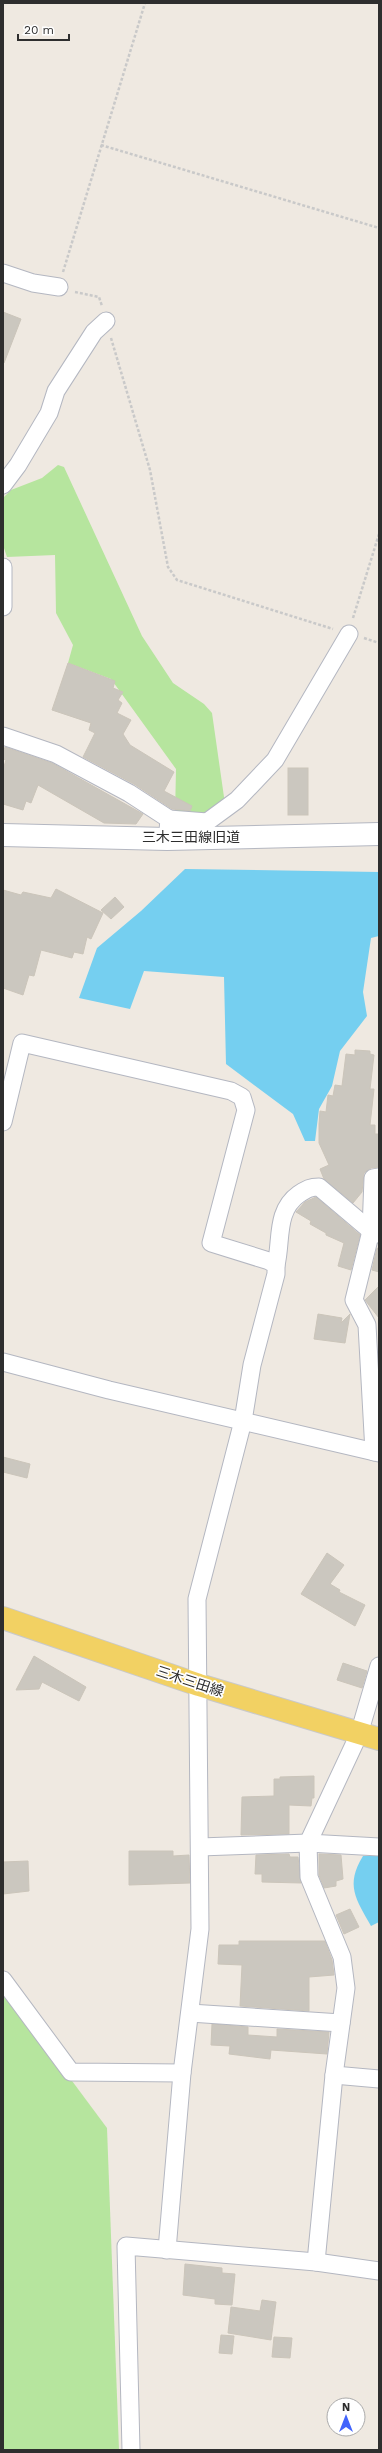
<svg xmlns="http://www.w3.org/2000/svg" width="382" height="2453" viewBox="0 0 382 2453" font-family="'Work Sans','Noto Sans JP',sans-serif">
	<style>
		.green { fill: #b6e59e }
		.water { fill: #75cff0 }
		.building { fill: #cbc7bf; stroke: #cbc5ba }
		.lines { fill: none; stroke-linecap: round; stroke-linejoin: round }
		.street-casing { stroke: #b4b7c1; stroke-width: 19 }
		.secondary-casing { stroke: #b4b7c1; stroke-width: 24 }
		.primary-casing { stroke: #c9c9c9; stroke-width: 24 }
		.path { stroke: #c9c9c9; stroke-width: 2.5; stroke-dasharray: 3 2; stroke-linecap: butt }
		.street { stroke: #fff; stroke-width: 17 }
		.secondary { stroke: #fff; stroke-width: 22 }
		.primary { stroke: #f2d163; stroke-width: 22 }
		.labels { text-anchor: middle; stroke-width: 3.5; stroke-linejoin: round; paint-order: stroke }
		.street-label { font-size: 14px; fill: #2e2e2e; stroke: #fff }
	</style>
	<rect width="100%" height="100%" fill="#efe9e1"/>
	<!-- green -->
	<g class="green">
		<path d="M58,465l6,2 78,169 31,47 31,21 8,9 13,91 -17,10 -33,1 1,-46 -65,-90 -43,-16 5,-18 -17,-32 -1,-58 -48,2 -4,-12v-47l8,-8 31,-12z"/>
		<path d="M3,1988l104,140 12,322h-116z"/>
	</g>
	<!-- water -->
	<g class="water">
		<path d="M185,869l194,3v64l-8,2 -8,54 4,24 -27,35 -8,35 -13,23 -4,32h-10l-12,-27 -67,-50 -2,-87 -80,-6 -14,38 -51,-11 18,-50 44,-37z"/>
		<path d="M363,1856h16v66l-8,4c-15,-27 -26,-41 -8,-70z"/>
	</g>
	<!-- building -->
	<g class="building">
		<path d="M3,312l18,7 -17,44 -1,-1z"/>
		<path d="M68,663l47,18 -2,7 10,4 -5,8 4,3 -5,10 14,7 -8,14 7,11 44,27 -10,19 28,15 -2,5 -18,-2 -38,-25 -51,-27 12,-24 -6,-3 2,-7 -39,-13z"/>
		<path d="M5,747l47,16 91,51 -7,10 -32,-1 -66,-38 -7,18 -5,-2 -3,9 -20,-6v-34l3,-10 -3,-1v-6z"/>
		<rect x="288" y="768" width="20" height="47"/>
		<path d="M56,889l47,24 -12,26 -4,-2 -4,17 -9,-2 -2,6 -31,-8 -7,26 -5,-1 -6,20 -20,-7v-98l18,5 2,-3 28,6z"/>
		<path d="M115,897l9,10 -13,12 -10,-9z"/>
		<path d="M355,1050l15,1v3l4,1 -4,34h4l-4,36h5v9h4v33l-8,1 -7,5 -2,19 -9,11 -29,-24 -4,-10 9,-4 -10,-22v-19l1,-13 6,1 2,-17 5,1 2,-11 7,1 4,-32 9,1z"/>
		<path d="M316,1197l44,38 -9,35 -13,-4 6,-23 -18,-8v-2l-16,-9 1,-3 -15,-9 9,-10z"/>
		<path d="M377,1248l2,1v23l-7,-2z"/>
		<path d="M379,1286v32l-14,-18z"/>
		<path d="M318,1314l24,4 -1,5 9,-9 -5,29 -31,-4z"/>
		<path d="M3,1457l27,7 -3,14 -24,-6z"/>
		<path d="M327,1553l17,12 -14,19 10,6 -1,2 26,13 -10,21 -54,-32z"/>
		<path d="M34,1656l52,31 -7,14 -37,-19 -3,7 -23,1z"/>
		<path d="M343,1663l24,8 -5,17 -25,-8z"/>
		<path d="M314,1776v22h-2l-1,8 -22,-1v29l-48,1 1,-38 32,-1v-17h6v-2z"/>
		<path d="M129,1851h44v5l16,-1 1,28 -61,2z"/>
		<path d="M289,1854l1,3h8l3,26 -39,-1v-8h-7l1,-19z"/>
		<path d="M319,1854l22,1 2,24 -7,2v5l-12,2 -5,-13z"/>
		<path d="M28,1861l1,30 -26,3v-32z"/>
		<path d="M350,1909l9,18 -15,7 -8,-19z"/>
		<path d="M239,1941h86l7,19 2,15 -25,2v34l-69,-5 2,-41 -24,-1 1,-19h20z"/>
		<path d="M212,2024l36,3v8l29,2v-8l52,3 -2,22 -56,-4 -1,9 -41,-5 1,-8 -19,-1z"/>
		<path d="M185,2264l37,4v5l13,1 -3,31 -17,-1v-5l-32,-4z"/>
		<path d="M262,2300l14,2 -5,38 -43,-7 3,-26 29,4z"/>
		<path d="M221,2335l13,1 -2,18 -13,-1z"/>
		<path d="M274,2337l18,1 -2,20 -18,-1z"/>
	</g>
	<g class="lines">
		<!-- street casing -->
		<g class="street-casing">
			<g id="street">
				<path d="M3,273l30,10 26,4"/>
				<path d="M3,485l15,-20 31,-52 7,-22 38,-59 12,-11"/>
				<path d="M3,567v40"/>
				<path d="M3,736l53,18 73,39 40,26 -1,12"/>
				<path d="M169,819l38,3 30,-22 38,-40 74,-126"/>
				<path d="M3,1122l19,-79 209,48 11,6 4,13 -35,133 58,18 7,4v9l-24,91 -9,56 -46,178 3,330 -18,144 -15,177"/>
				<path d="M276,1265c6,-25 -1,-54 23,-71 8,-5 11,-7 20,-7l52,44 7,3"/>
				<path d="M3,1362l106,28 270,63"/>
				<path d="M374,1452l-7,-127 -13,-25 17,-69 2,-53 6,-1"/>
				<path d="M200,1847l108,-4 71,4"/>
				<path d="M3,1980l68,92 111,1"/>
				<path d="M190,2013l151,10"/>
				<path d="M334,2075l45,4"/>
				<path d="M316,2262l18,-187 12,-87 -4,-31 -33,-80 -1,-34 51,-109 20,-68"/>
				<path d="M131,2450l-5,-204 190,16 63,9"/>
			</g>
		</g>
		<!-- secondary casing -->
		<g class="secondary-casing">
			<path id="secondary" d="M3,835l164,4 212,-5"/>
		</g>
		<!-- primary casing -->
		<g class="primary-casing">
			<path id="primary" d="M3,1618l196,67 180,54"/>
		</g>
		<!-- path -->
		<g class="path">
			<path d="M101,145l278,83"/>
			<path d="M63,272l82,-269"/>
			<path d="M75,292l24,5 3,9"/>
			<path d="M111,338l39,132 18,97 9,13 156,49"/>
			<path d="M353,618l26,-84"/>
			<path d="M364,638l15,5"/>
		</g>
		<!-- street -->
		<use href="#street" class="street"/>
		<!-- secondary -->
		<use href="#secondary" class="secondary"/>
		<!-- primary -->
		<use href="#primary" class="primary"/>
	</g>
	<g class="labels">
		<!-- street labels -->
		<g class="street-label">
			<text x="191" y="842">三木三田線旧道</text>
			<text transform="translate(190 1681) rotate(18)" y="5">三木三田線</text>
		</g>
	</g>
	<!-- border -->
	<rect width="382" height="2453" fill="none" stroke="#2e2e2e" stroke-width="8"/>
	<!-- north arrow -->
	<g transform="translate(346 2417)"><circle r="19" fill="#ffffff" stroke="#ababab"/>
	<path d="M0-3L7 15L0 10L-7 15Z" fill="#4264fb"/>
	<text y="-6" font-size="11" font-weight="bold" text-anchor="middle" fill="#2e2e2e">N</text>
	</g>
	<!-- scale -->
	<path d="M18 34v6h51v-6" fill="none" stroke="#2e2e2e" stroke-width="2"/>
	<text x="24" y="34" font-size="12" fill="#2e2e2e" stroke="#ffffff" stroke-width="3" paint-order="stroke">20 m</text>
</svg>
